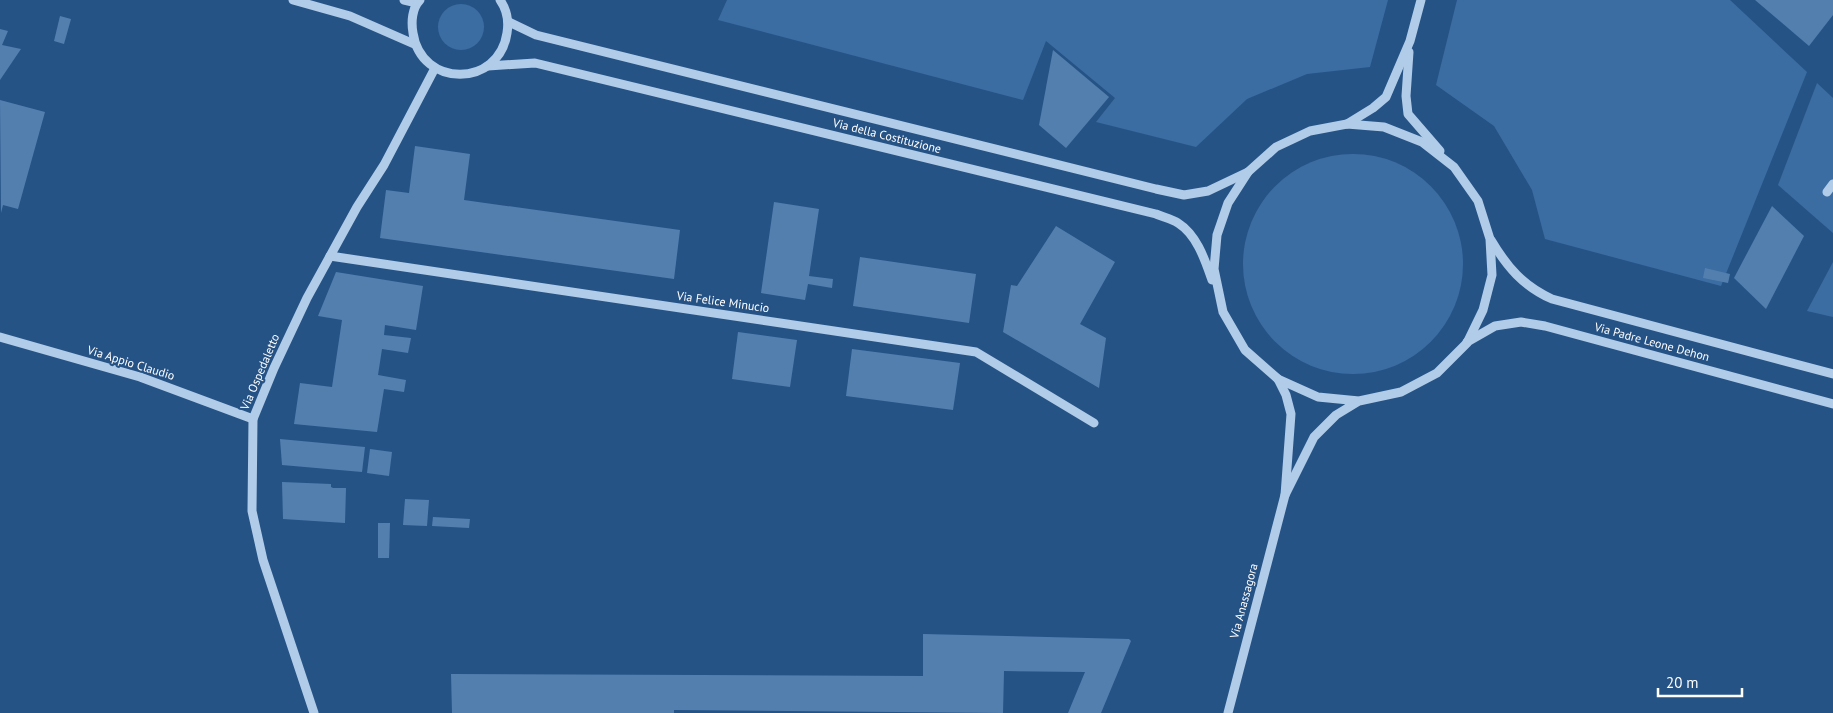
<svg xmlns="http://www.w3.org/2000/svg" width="1833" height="713" viewBox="0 0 1833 713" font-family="'PT Sans',sans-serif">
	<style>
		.green { fill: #3b6da2 }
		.building { fill: #537faf }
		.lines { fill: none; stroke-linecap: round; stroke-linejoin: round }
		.minor { stroke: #b1cce8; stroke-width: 9 }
		.labels { text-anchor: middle; stroke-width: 4; stroke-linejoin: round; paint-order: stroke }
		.street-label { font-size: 12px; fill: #fff; stroke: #265386 }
	</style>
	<rect width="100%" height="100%" fill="#265386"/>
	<!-- green -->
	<g class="green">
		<path d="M727,0h661l-18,67 -63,7 -60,25 -51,48 -100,-25 19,-24 -69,-57 -23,59 -305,-80z"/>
		<path d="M1457,0h273l77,72 -86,214 -176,-47 -13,-49 -38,-64 -58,-41z"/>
		<circle cx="461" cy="27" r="23"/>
		<path d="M1817,83l16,15v135l-55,-48z"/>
		<circle cx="1353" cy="264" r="110"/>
		<path d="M1833,262v55l-26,-6z"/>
	</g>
	<!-- building -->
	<g class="building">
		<path d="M1755,0h78v15l-24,31z"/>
		<path d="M60,16l11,3 -7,25 -10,-3z"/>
		<path d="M0,29l8,2 -6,14 19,4 -21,31z"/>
		<path d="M1053,50l56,47 -43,51 -27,-23z"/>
		<path d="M0,100l45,12 -27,97 -15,-4 -2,8z"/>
		<path d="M415,146l55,8 -6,46 216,30 -6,49 -294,-41 6,-48 23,3z"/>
		<path d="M774,202l45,7 -10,67 24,3 -1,9 -24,-4 -3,16 -44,-7z"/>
		<path d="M1772,206l32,30 -38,73 -32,-31z"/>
		<path d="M1056,226l59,36 -35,62 26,14 -7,50 -96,-56 8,-47 6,1z"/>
		<path d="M860,257l116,17 -7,49 -116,-17z"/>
		<path d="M1705,268l25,6 -2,9 -25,-5z"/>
		<path d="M336,272l87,14 -7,44 -31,-5 -1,10 27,3 -3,15 -26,-4 -4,26 28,5 -2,12 -20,-3 -7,43 -83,-8 6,-41 32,4 10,-67 -24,-4z"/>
		<path d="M738,332l59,8 -7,47 -58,-8z"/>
		<path d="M852,349l108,14 -7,47 -107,-14z"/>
		<path d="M280,439l85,8 -3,25 -80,-7z"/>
		<path d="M370,449l22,3 -3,24 -22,-3z"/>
		<path d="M282,482l49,2v3l2,1h13l-1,35 -62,-4z"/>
		<path d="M405,499l24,1 -2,26 -24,-1z"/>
		<path d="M433,517l37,2 -1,9 -37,-2z"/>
		<path d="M378,523h12l-1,35h-11z"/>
		<path d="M923,634l206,5 2,2 -30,72h-33l17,-41 -81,-1 -1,42 -329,-3v3h-222l-1,-39 472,2z"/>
	</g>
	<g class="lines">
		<!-- minor -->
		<g class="minor">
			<path d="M293,0l57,16 64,28"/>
			<path d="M404,0l13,3"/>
			<path d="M420,0c-8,8 -9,22 -7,33 8,55 86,55 94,0 2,-12 0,-23 -7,-33"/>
			<path d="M509,22l27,13 620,154 28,6 24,-4 40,-19"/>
			<path d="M1409,52l-3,44 2,18 32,37"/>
			<path d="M488,66l47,-3 621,151c7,3 16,5 22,9 19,12 27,37 34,57"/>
			<path d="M1347,124l26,-16 13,-11 24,-56 11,-41"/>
			<path d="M1827,192l6,-8"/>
			<path d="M1491,240c16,27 32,46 61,59l281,75"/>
			<path d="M330,256l646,96 118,71"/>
			<path d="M0,337l140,40 113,42"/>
			<path d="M1467,342l28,-16 26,-4 24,4 288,78"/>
			<path d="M1285,495l29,-58 22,-22 23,-14 42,-9 36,-19 30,-30 16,-33 9,-35 -2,-36 -12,-38 -24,-34 -32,-25 -38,-15 -37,-3 -37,7 -34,16 -28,25 -20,31 -11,32 -3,34 9,43 22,38 33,29 40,18 41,4"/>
			<path d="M314,713l-51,-153 -11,-49 1,-92 21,-51 33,-70 50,-91 27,-42 51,-97"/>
			<path d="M1228,713l57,-218 6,-81 -5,-19 -8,-16"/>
		</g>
	</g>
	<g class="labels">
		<!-- street labels -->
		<g class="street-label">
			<text transform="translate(887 136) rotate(14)" y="4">Via della Costituzione</text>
			<text transform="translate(723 302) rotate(8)" y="4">Via Felice Minucio</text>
			<text transform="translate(1652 342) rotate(15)" y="4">Via Padre Leone Dehon</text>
			<text transform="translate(131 363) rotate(17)" y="4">Via Appio Claudio</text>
			<text transform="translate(260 372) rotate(-67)" y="4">Via Ospedaletto</text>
			<text transform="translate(1244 601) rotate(-75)" y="4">Via Anassagora</text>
		</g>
	</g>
	<!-- scale -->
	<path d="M1658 688v8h84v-8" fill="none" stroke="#ffffff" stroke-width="2.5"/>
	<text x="1666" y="688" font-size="15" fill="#ffffff" stroke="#265386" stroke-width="4" paint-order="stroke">20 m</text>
</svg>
